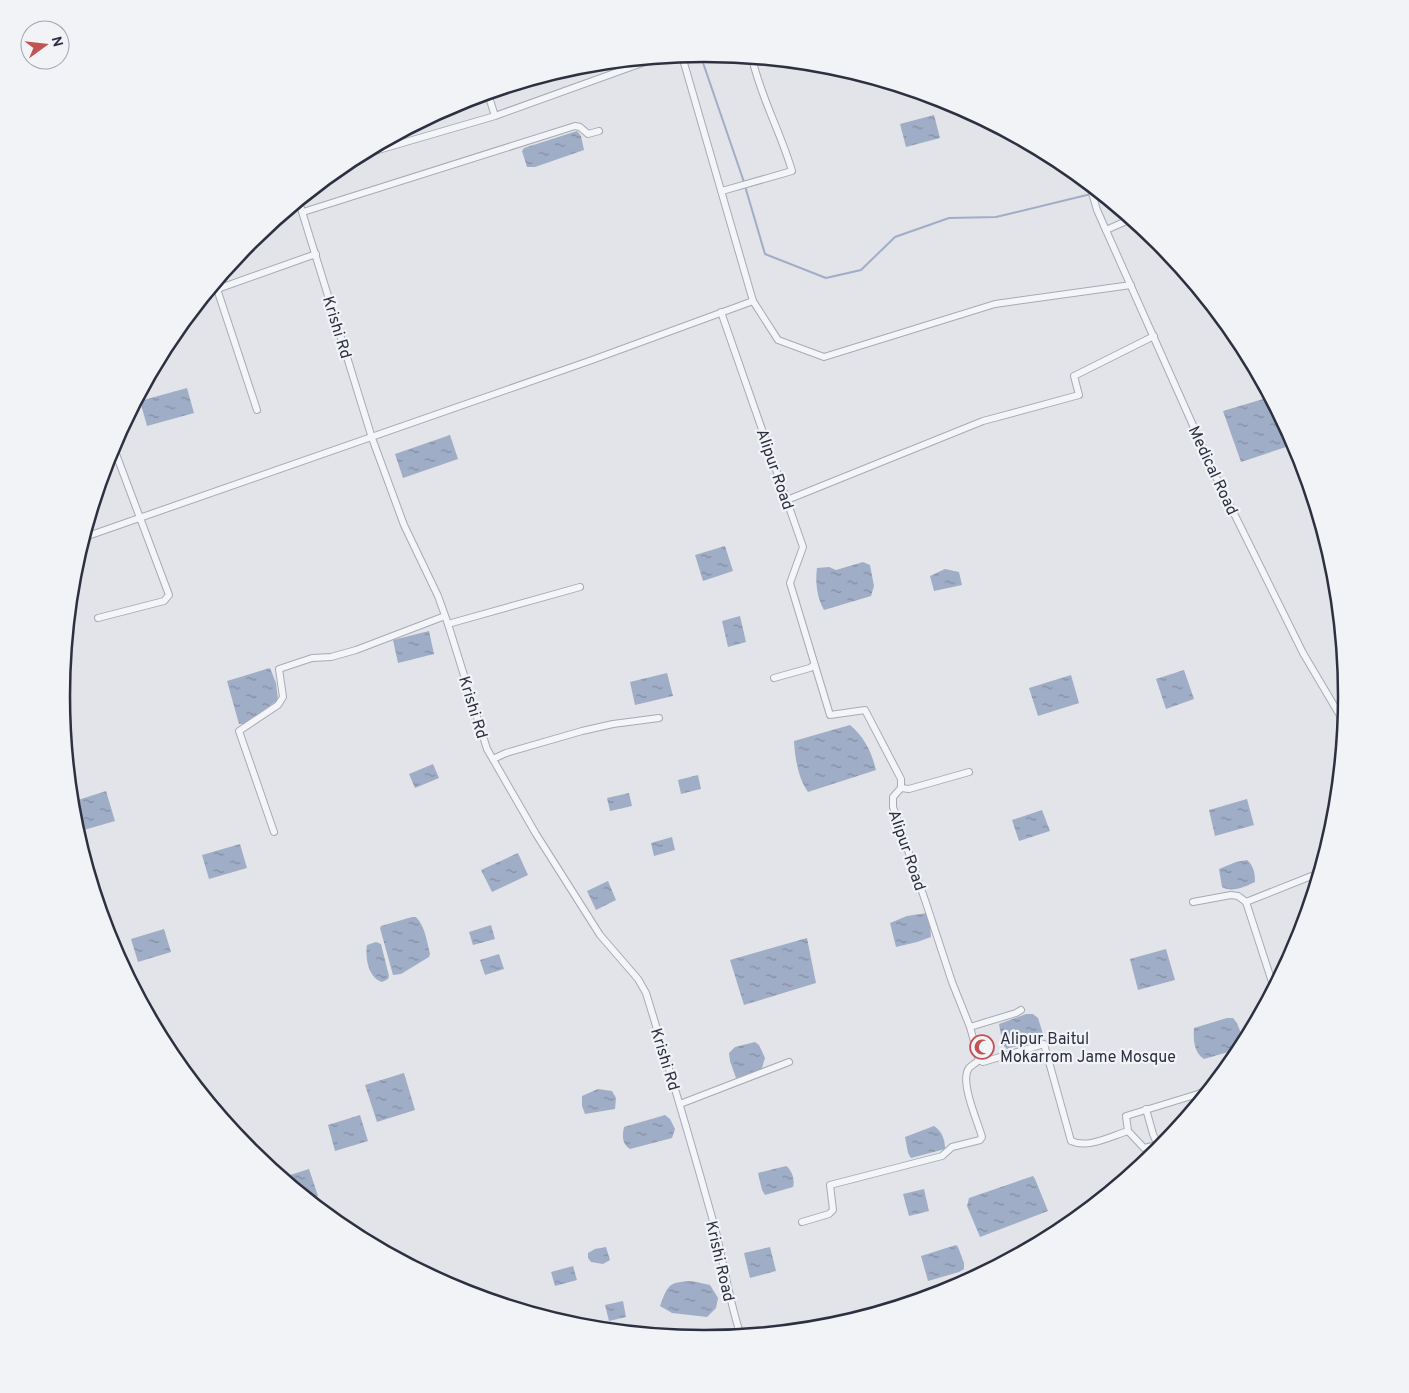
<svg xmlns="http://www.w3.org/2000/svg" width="1409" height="1393" viewBox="0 0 1409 1393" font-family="Overpass,sans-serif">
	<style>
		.water { fill: url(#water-ripples) }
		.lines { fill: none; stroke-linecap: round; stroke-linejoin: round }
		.stream { stroke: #a0adc6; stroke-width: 2 }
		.minor-casing { stroke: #a8aab3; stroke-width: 8 }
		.minor { stroke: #f4f5f8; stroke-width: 6 }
		.labels { text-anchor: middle; stroke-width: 4.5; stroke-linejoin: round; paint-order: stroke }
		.street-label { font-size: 16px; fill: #2c3040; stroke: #f2f3f7 }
		.poi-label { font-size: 16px; fill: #2c3040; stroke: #f2f3f7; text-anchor: start }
		.rim { fill: none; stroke: #2c3040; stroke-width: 2.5 }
	</style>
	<defs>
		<pattern id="water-ripples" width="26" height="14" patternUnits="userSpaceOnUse" patternTransform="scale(1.25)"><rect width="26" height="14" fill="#a0adc6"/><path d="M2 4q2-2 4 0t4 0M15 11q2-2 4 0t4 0" fill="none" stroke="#838da2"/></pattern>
	</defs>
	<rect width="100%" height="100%" fill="#e2e4e9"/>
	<!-- water -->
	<g class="water">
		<path d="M934,115l6,23 -34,9 -6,-23z"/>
		<path d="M577,131l4,5 3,14 -49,17h-8l-5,-16 2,-3z"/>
		<path d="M187,388l7,25 -47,13 -7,-25z"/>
		<path d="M1270,397l25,47 -54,18 -18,-51z"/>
		<path d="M450,435l8,24 -55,19 -8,-24z"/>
		<path d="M725,546l8,25 -30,10 -8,-26z"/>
		<path d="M863,562l7,3 4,21 -3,10 -47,14c-7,-12 -9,-28 -7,-42l12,-1 7,3z"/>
		<path d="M945,569l14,3 3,13 -28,6 -4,-15z"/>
		<path d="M740,616l6,26 -18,5 -6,-26z"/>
		<path d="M429,631l5,23 -36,9 -5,-23z"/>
		<path d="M270,668l6,15 2,17 -34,24h-5l-12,-43z"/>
		<path d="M1184,670l10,29 -28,10 -10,-30z"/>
		<path d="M667,673l6,23 -38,9 -5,-23z"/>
		<path d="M1071,675l8,28 -41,13 -9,-28z"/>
		<path d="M850,725c15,13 21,26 26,45l-68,22c-10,-14 -13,-34 -14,-51z"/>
		<path d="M433,764l6,14 -24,10 -6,-14z"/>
		<path d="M698,775l3,14 -20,5 -3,-14z"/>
		<path d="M106,791l9,30 -38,11 -3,-10 -2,-20z"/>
		<path d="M629,793l3,13 -22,5 -3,-13z"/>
		<path d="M1247,799l7,26 -39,11 -6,-26z"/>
		<path d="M1042,810l8,21 -31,10 -7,-21z"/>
		<path d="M672,837l3,13 -21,6 -3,-13z"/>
		<path d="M240,844l7,24 -38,11 -7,-24z"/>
		<path d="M518,853l10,22 -36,17 -11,-22z"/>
		<path d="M1247,860c7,6 8,14 8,22 -11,5 -22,11 -33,5l-3,-18 17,-7z"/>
		<path d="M608,881l8,19 -20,10 -9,-19z"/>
		<path d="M927,913l3,9 1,15 -14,5 -21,5 -6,-24 17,-7z"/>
		<path d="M412,917h4c9,9 11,25 14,37l-1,3 -28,17 -8,1 -13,-47 1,-2z"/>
		<path d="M491,925l4,14 -22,6 -4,-13z"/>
		<path d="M164,929l7,23 -33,10 -7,-23z"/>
		<path d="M807,938l9,45 -72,22 -14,-45z"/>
		<path d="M376,942l5,2 8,32 -1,3 -6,3c-14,-4 -17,-25 -15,-37z"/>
		<path d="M1166,949l9,31 -37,10 -8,-31z"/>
		<path d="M499,954l5,15 -19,6 -5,-15z"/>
		<path d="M1026,1014h7l5,4 5,16 -2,5 -34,10 -4,-4 -4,-21z"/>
		<path d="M1227,1018h6l4,5 7,18 -2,7 -38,11c-10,-6 -11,-20 -10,-31z"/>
		<path d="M755,1042l4,3 6,13 -4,13 -25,7 -6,-17 -1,-8 6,-6z"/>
		<path d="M404,1073l11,37 -38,12 -12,-37z"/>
		<path d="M598,1089l14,2 4,7 -1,11 -30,5 -3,-8v-10z"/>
		<path d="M360,1115l8,26 -33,10 -7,-26z"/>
		<path d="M665,1115l5,4 5,10 -3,9 -42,11c-8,-5 -8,-13 -6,-22z"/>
		<path d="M934,1126c8,5 11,14 11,23l-34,9 -3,-5 -3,-16z"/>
		<path d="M786,1166c6,4 9,14 7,21l-28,8 -3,-5 -4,-17z"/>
		<path d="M309,1169l9,27 -9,3 -20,-16 -2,-7z"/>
		<path d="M1033,1176l2,3 13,32 -68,26 -13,-31 2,-8z"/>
		<path d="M924,1189l5,22 -20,5 -6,-22z"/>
		<path d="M956,1245l2,2 6,16v6l-5,3 -31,9 -7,-25z"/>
		<path d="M606,1247l4,13 -7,4 -12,-2 -3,-4v-5l7,-4z"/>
		<path d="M770,1247l6,24 -26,7 -6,-25z"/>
		<path d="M573,1266l4,14 -22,6 -4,-14z"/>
		<path d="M692,1281l18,4 8,13 -2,10 -9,9 -35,-4 -12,-7c8,-21 8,-24 32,-25z"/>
		<path d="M623,1301l3,16 -17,4 -4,-16z"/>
	</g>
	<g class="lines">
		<!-- stream -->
		<g class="stream">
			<path d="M700,54l44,128"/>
			<path d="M745,186l20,68 61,24 35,-8 34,-33 54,-19 47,-1 95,-23"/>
		</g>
		<!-- minor casing -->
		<g class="minor-casing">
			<g id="minor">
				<path d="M488,94l7,22"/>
				<path d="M361,155l134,-39 161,-58"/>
				<path d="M1090,186l7,24 119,267 87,176 42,71"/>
				<path d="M722,191l70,-20c-11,-38 -31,-73 -40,-113"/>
				<path d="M299,202l73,236 32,87 34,71 10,28 39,125 49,85 64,101 38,44 8,14c24,78 47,156 69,235 9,36 14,73 26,108"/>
				<path d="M303,212l272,-86 5,1 8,7 11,-3"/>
				<path d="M1106,230l25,-11"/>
				<path d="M217,289l40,121"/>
				<path d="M209,292l107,-38"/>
				<path d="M753,301l25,39 46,17 171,-53 136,-19"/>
				<path d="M721,312l82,235 -13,36 40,132 35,-5 36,69v9l-8,9v10l33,96 26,79 18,45 9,33 4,2 61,-18 27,97c17,8 40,-5 57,-10l-2,-15 72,-22 13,-6"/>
				<path d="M787,500l196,-79 96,-26 -5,-19 80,-40"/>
				<path d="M85,537l507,-177 161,-59 -71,-245"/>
				<path d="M98,618l66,-17 5,-6 -56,-149"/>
				<path d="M448,624l132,-37"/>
				<path d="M774,678l36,-10 4,-3"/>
				<path d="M493,759l13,-6 76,-22 31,-7 46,-6"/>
				<path d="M901,788l8,1 60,-17"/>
				<path d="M274,832l-35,-101 39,-26 5,-8 -4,-28 33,-11 19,-1 25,-7 89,-34"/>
				<path d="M1193,902l38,-7 7,1 8,6"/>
				<path d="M1274,988l-28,-86 73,-29"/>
				<path d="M970,1027l46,-14 5,-3"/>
				<path d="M680,1104l109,-42"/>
				<path d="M1146,1109l7,25 7,16"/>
				<path d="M1128,1131l16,17 14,-3"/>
				<path d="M802,1222l27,-8 4,-4 -3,-25 112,-29 10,-9 28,-7 2,-3c-4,-15 -23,-56 -13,-69 3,-3 7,-5 10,-8"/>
			</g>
		</g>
		<!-- minor -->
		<use href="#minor" class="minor"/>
	</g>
	<!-- icons -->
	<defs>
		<g id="mosque-ring" transform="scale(1.25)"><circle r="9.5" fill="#f2f3f7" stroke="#c35252" stroke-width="1.5"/><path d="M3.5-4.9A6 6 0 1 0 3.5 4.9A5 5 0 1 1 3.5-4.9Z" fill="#c35252"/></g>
	</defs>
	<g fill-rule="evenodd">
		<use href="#mosque-ring" x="982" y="1047"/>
	</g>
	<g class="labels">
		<!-- street labels -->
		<g class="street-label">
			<text transform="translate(338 327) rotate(73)" y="6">Krishi Rd</text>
			<text transform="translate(776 469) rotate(71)" y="6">Alipur Road</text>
			<text transform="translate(1214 470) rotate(65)" y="6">Medical Road</text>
			<text transform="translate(474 707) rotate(73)" y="6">Krishi Rd</text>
			<text transform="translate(908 850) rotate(71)" y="6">Alipur Road</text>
			<text transform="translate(666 1059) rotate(73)" y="6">Krishi Rd</text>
			<text transform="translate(721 1261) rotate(77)" y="6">Krishi Road</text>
		</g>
		<!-- poi labels -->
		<g class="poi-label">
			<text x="1000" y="1044">Alipur Baitul<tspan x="1000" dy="18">Mokarrom Jame Mosque</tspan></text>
		</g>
	</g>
	<!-- crop -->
	<path d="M0 0H1409V1393H0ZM70 696a634 634 0 1 1 1268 0a634 634 0 1 1-1268 0Z" fill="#f2f3f7" fill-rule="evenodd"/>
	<path class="rim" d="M70 696a634 634 0 1 1 1268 0a634 634 0 1 1-1268 0Z"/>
	<!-- north arrow -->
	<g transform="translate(45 45) rotate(75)"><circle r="24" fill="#f2f3f7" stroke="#a3a5ae"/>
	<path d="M0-4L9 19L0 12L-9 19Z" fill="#c35252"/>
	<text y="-8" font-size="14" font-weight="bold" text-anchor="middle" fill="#2c3040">N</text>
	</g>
</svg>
